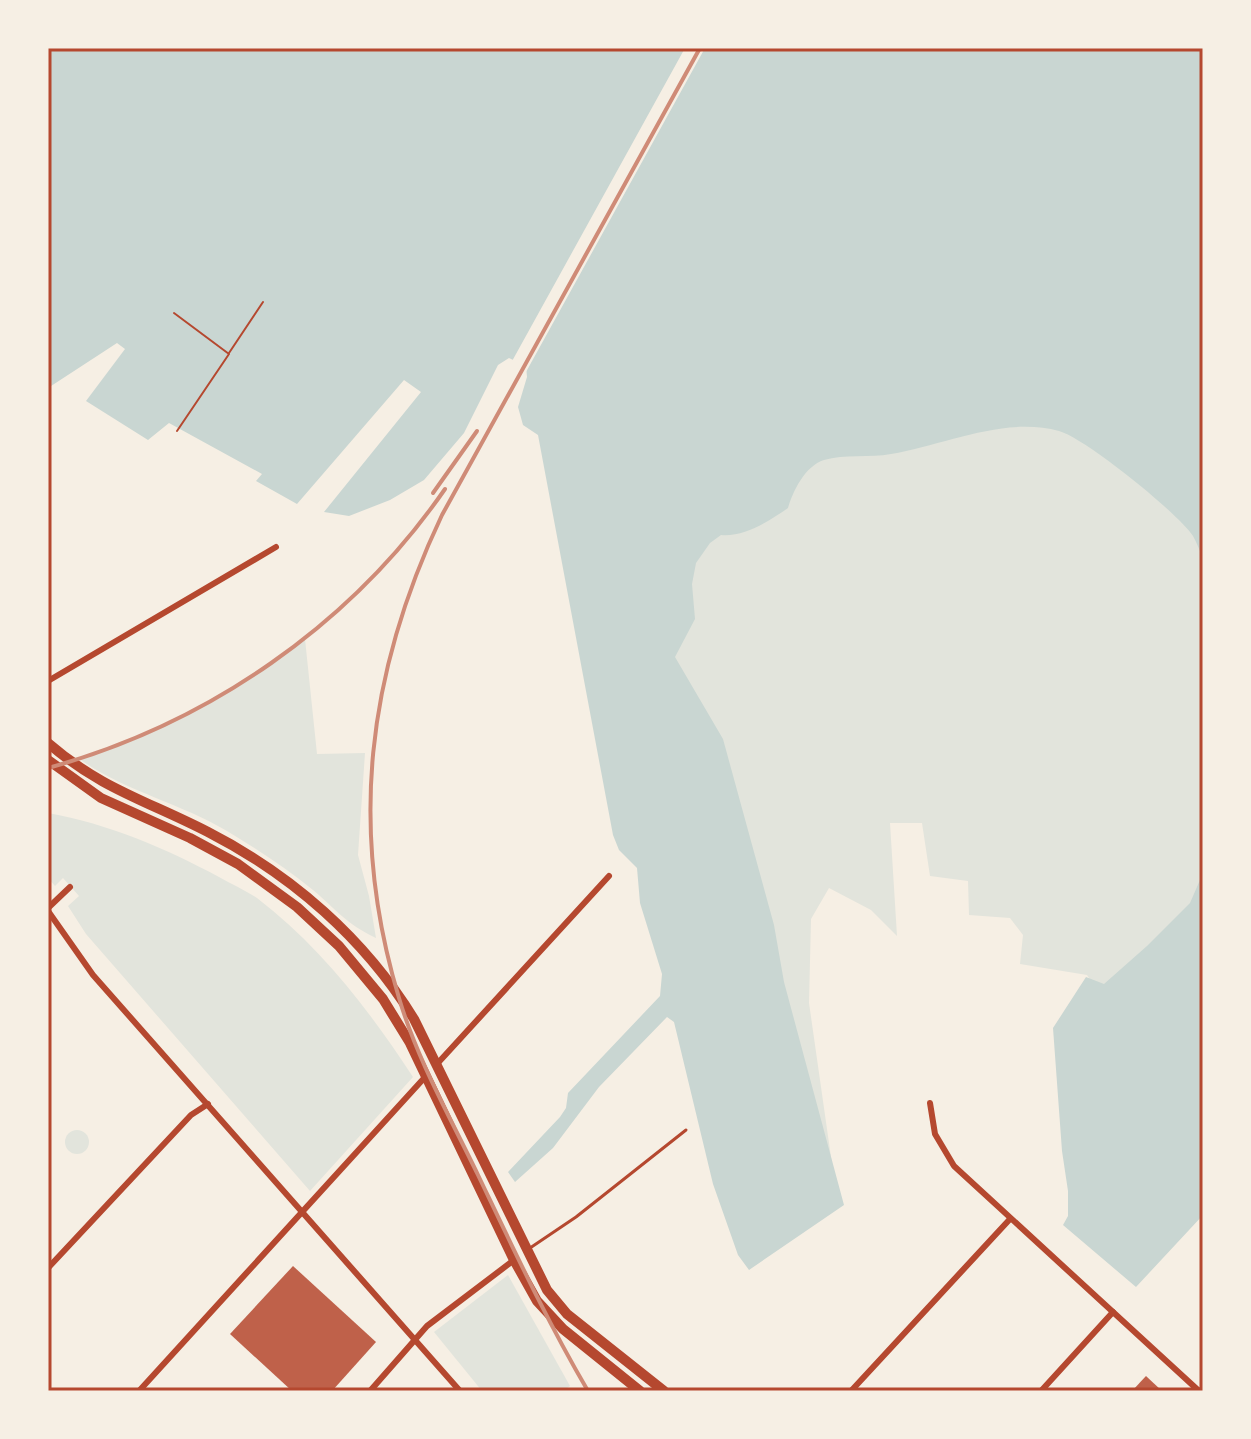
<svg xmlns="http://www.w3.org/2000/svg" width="1251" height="1439" viewBox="0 0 1251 1439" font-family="'Archivo Narrow',sans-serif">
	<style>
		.green { fill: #e2e4dc }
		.water { fill: #c9d6d2 }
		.pier { fill: #f6efe4 }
		.building { fill: #bf614a }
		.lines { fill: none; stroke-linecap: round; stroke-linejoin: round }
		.path { stroke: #b5482f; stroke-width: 2 }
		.service { stroke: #b5482f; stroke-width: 3 }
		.minor { stroke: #b5482f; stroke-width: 6 }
		.primary { stroke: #b5482f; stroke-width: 10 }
		.rail { stroke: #cf8b77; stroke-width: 4 }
		.neatline { fill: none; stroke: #b5482f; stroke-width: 3 }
	</style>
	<rect width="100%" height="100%" fill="#f6efe4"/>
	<!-- green -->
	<g class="green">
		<path d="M1064,423l81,52 58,66v359l-94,87 -18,-6 -4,-6 -67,-11 3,-29 -13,-17 -41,-3 -1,-34 -38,-5 -8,-53h-32l7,113 -26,-26 -42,-22 -18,31 -2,84 26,182 -172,-520 8,-95 125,-111 125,-25z"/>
		<path d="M305,639l12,115 48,-1 -7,102 11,41 7,42c-31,-15 -38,-27 -63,-48 -27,-22 -56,-41 -86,-59 -47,-28 -103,-40 -149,-73l76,-27 62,-31z"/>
		<path d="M48,813c61,11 117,35 171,64 12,7 26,13 38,21 64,49 112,112 156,179l-103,114 -224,-257 -18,-28 11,-10 -16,-18 -8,8 -7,-8z"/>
		<circle cx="77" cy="1142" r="12"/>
		<path d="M508,1275l62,111 -7,5h-81l-48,-59z"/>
	</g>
	<!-- water -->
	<g class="water">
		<path d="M48,48h1155v511c-3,-8 -6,-16 -10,-23 -15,-23 -108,-98 -134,-105 -54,-15 -115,14 -168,23 -21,4 -47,0 -67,6 -19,6 -31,31 -36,48 -19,13 -43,29 -67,27l-11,8 -14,20 -4,21 3,35 -20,38 48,82 51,186 10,57 60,223 -95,65 -11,-15 -25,-71 -39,-162 -7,-5 -68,70 -46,61 -38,34 -7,-10 52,-55 6,-9 2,-15 92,-97 2,-22 -22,-71 -3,-35 -18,-18 -6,-15 -75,-400 -15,-10 -5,-18 9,-30 -1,-11 -17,-8 -11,7 -34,68 -40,47 -34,20 -41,16 -25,-4 97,-120 -17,-12 -107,124 -41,-23 6,-7 -93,-51 -21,17 -62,-39 39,-52 -8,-6 -69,45z"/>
		<path d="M1203,873v342l-67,72 -73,-62 5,-9v-25l-6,-40 -9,-123 33,-51 18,7 43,-38 43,-43z"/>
	</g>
	<!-- pier -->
	<path class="pier" d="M685,48h20l-184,333 2,-12 -12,-6z"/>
	<!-- building -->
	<g class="building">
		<path d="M293,1266l83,76 -44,49h-40l-62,-57z"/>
		<path d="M1146,1376l16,15h-30z"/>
	</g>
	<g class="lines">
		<!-- path -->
		<g class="path">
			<path d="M174,313l55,41 -52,77"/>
			<path d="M229,353l34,-51"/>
		</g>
		<!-- service -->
		<path class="service" d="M530,1248l46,-31 110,-87"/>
		<!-- minor -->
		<g class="minor">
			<path d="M48,681l228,-134"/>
			<path d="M48,908l22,-21"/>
			<path d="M48,911l45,64 367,416"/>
			<path d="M437,1064l172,-188"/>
			<path d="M930,1103l5,31 19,32 245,225"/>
			<path d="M48,1268l143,-153 17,-11"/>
			<path d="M139,1391l287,-315"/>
			<path d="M370,1391l57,-65 87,-66"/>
			<path d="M851,1391l159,-172"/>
			<path d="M1041,1391l72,-79"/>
		</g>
		<!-- primary -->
		<g class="primary">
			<path d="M48,743c53,46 100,58 160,89 84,43 157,107 206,187l133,271 20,24 97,77"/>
			<path d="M48,760l53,38 89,40 48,26 59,43 42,39 44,53 27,44 104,217 23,41 26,28 77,62"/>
		</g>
		<!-- rail -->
		<g class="rail">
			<path d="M433,493l44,-62"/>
			<path d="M48,768c160,-44 303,-143 397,-279"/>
			<path d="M588,1391c-41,-70 -75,-143 -110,-216 -28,-58 -61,-116 -79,-177 -51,-169 -32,-325 43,-483l258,-467"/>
		</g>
	</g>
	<!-- border -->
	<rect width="1251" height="1439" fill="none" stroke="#f6efe4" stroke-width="100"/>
	<rect x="50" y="50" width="1151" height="1339" class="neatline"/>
</svg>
